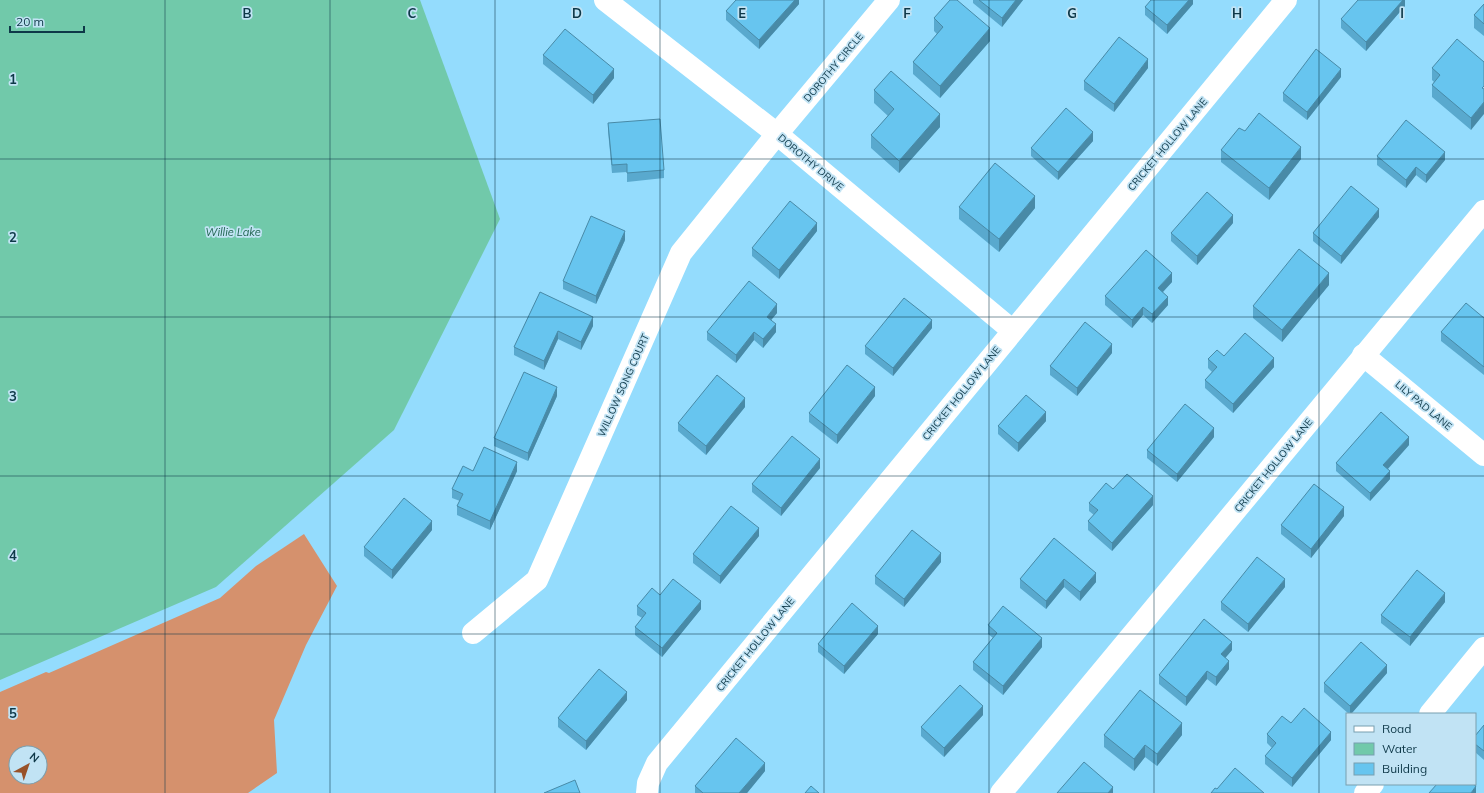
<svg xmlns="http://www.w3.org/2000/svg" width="1484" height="793" viewBox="0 0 1484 793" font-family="Mulish,sans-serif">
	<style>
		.forest { fill: #d5916d; fill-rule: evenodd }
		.water { fill: #71c9aa }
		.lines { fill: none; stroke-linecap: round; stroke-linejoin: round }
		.minor { stroke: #fff; stroke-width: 22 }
		.wall { fill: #59a9ce }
		.shaded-wall { fill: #488aa7 }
		.building { fill: #67c5ef; stroke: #488aa7 }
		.grid { fill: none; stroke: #0e3848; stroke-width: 1; stroke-opacity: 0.55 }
		.labels { text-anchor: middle; stroke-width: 3.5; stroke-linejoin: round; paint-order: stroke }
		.street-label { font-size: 10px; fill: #0e3848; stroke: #c1e3f4 }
		.water-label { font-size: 11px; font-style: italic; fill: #20644f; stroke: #c1e3f4 }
		.grid-label { font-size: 13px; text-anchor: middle; font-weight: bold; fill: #0e3848; stroke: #c1e3f4; stroke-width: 3.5; stroke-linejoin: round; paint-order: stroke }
	</style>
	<rect width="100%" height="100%" fill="#94dcfd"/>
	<!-- forest -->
	<path class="forest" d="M304,534l33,52 -31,59 -32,75 3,53 -29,20h-248v-101l46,-20 3,1 171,-75 36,-32zM16,753h24v24h-24z"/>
	<!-- water -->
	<path class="water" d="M0,0h420l80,219 -106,211 -178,157 -216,93z"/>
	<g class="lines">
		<!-- minor -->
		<g class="minor">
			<path d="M605,0l172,134 236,197"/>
			<path d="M1363,355l121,100"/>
			<path d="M473,633l64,-53 144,-327 96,-119 112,-134"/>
			<path d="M1430,714l54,-66"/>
			<path d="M647,793l1,-10 9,-20 629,-763"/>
			<path d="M1001,793c162,-193 321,-389 483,-582"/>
			<path d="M1365,793l8,-9"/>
		</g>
	</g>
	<!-- wall -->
	<g class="wall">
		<path d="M799,0v4l-40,45 -33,-29v-9z"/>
		<path d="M973,0h50l-21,27 -29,-24z"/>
		<path d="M1193,0v4l-26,30 -22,-19v-8z"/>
		<path d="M1405,0v6l-39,45 -25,-23v-9z"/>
		<path d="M1484,4v32l-10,-8v-13z"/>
		<path d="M934,18l56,23 -50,57 -27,-24v-12l24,-28 -3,-3z"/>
		<path d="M543,55l71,23 -21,26 -50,-40z"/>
		<path d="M1484,62l-13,68 -39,-33v-12l2,-3 -2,-2v-12z"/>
		<path d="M1148,68l-34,44 -30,-22v-9z"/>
		<path d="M1341,77l-34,43 -24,-19v-8z"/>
		<path d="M874,90l66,37 -41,46 -28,-25v-13l17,-19 -14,-13z"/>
		<path d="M608,123l56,47v8l-37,4v-10l-15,1 -4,-42z"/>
		<path d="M1245,131l56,28 -32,41 -48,-38v-12z"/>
		<path d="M1093,141l-35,39 -27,-24v-8z"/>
		<path d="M1377,156l68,4 -19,23 -10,-8 -10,13 -29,-23z"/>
		<path d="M959,207l76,1 -36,44 -40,-33z"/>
		<path d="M1379,217l-38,47 -28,-23v-8z"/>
		<path d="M1233,223l-36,42 -26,-24v-8z"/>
		<path d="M817,231l-38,48 -27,-23v-8z"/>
		<path d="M625,240l-29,64 -33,-15v-8z"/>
		<path d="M1172,282l-9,10 5,13 -16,18 -9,-8 -11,13 -27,-23v-9z"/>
		<path d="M1329,285l-47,57 -29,-24v-12z"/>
		<path d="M540,292l53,34 -12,24 -23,-11 -14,31 -30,-15v-8z"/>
		<path d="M777,313l-6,7 5,12 -13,16 -9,-8 -18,23 -29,-23v-8z"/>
		<path d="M1484,318v57l-43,-34v-9z"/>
		<path d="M932,328l-39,48 -28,-22v-8z"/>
		<path d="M1112,353l-35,43 -27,-21v-9z"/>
		<path d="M1224,356l50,11 -41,46 -28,-25v-8l7,-8 -4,-4v-9z"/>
		<path d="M557,396l-29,65 -34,-15v-8z"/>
		<path d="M875,396l-38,48 -28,-22v-9z"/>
		<path d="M745,407l-39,48 -28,-24v-8z"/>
		<path d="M1046,421l-28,31 -20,-18v-8z"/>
		<path d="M1214,437l-37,45 -30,-24v-8z"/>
		<path d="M1409,445l-21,24 2,10 -20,22 -34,-30v-8z"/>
		<path d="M820,468l-39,48 -29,-24v-8z"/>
		<path d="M473,471h44l-27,59 -33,-15v-9l3,-5 -8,-3v-9z"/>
		<path d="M1113,489l40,16 -41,46 -24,-21v-9l6,-6 -5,-4v-8z"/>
		<path d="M1344,516l-33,42 -30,-24v-9z"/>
		<path d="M432,530l-40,49 -28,-23v-9z"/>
		<path d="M759,536l-39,48 -27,-21v-9z"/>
		<path d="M1054,538l42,44 -16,19 -16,-14 -18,22 -26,-21v-9z"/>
		<path d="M941,562l-37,45 -29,-23v-8z"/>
		<path d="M1285,587l-37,45 -27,-22v-8z"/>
		<path d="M660,595l41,14 -39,48 -27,-22v-8l7,-9 -5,-3v-9z"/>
		<path d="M1445,602l-35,44 -29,-23v-8z"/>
		<path d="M988,625l54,22 -39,48 -30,-25v-8l20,-24 -5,-4z"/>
		<path d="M878,634l-34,40 -26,-22v-8z"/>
		<path d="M1232,650l-7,8 4,11 -13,17 -9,-7 -21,27 -27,-22v-9z"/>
		<path d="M1387,673l-36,41h-2l-25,-22v-9z"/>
		<path d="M627,700l-41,50 -28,-23v-9z"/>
		<path d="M983,715l-39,42 -23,-21v-9z"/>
		<path d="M1291,723l40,17 -39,47 -27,-23v-8l7,-8 -5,-5v-9z"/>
		<path d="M1484,725v35l-9,-8v-16z"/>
		<path d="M1104,735h78l-25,31 -12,-9 -11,14 -30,-24z"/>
		<path d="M765,771l-18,22h-52v-7z"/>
	</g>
	<!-- shaded-wall -->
	<g class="shaded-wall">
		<path d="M795,0h4v4l-40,45v-9z"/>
		<path d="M1016,0h7l-21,27v-9z"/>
		<path d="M1189,0h4v4l-26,30v-9z"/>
		<path d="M1403,0h2v6l-39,45v-9z"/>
		<path d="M990,28v13l-50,57v-12z"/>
		<path d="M1148,59v9l-34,44v-8z"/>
		<path d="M614,69v9l-21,26v-9z"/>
		<path d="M1341,69v8l-34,43v-8z"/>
		<path d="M1484,102v12l-13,16v-12z"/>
		<path d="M940,114v13l-41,46v-12z"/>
		<path d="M1093,132v9l-35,39v-8z"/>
		<path d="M1301,147v12l-32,41v-12z"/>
		<path d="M1445,152v8l-19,23v-8z"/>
		<path d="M1416,167v8l-10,13v-8z"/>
		<path d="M1035,196v12l-36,44v-13z"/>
		<path d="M1379,209v8l-38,47v-8z"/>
		<path d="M1233,215v8l-36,42v-9z"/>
		<path d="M817,223v8l-38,48v-9z"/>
		<path d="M625,231v9l-29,64v-8z"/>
		<path d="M1172,273v9l-14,15v-9z"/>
		<path d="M1329,273v12l-47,57v-12z"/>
		<path d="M1168,297v8l-16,18v-9z"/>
		<path d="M777,304v9l-10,12v-8z"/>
		<path d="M1143,307v8l-11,13v-8z"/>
		<path d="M593,317v9l-12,24v-8z"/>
		<path d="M932,320v8l-39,48v-8z"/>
		<path d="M776,324v8l-13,16v-9z"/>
		<path d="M558,331v8l-14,31v-9z"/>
		<path d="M754,332v8l-18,23v-8z"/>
		<path d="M1112,344v9l-35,43v-8z"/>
		<path d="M1274,358v9l-41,46v-9z"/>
		<path d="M557,387v9l-29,65v-8z"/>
		<path d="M875,387v9l-38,48v-9z"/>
		<path d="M745,398v9l-39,48v-9z"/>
		<path d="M1046,412v9l-28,31v-9z"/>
		<path d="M1214,428v9l-37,45v-8z"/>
		<path d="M1409,437v8l-26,29v-9z"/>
		<path d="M820,459v9l-39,48v-8z"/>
		<path d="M517,462v9l-27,59v-9z"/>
		<path d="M1390,471v8l-20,22v-8z"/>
		<path d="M1153,496v9l-41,46v-8z"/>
		<path d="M1344,507v9l-33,42v-9z"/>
		<path d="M432,521v9l-40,49v-9z"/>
		<path d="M759,528v8l-39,48v-8z"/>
		<path d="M941,553v9l-37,45v-8z"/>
		<path d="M1096,573v9l-16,19v-9z"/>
		<path d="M1064,579v8l-18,22v-8z"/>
		<path d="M1285,579v8l-37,45v-8z"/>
		<path d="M1445,593v9l-35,44v-9z"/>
		<path d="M701,601v8l-39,48v-9z"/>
		<path d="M878,626v8l-34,40v-8z"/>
		<path d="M1042,638v9l-39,48v-9z"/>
		<path d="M1232,642v8l-11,13v-9z"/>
		<path d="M1229,661v8l-13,17v-9z"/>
		<path d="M1387,665v8l-36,41h-1v-8z"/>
		<path d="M1207,671v8l-21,27v-9z"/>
		<path d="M627,692v8l-41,50v-9z"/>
		<path d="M983,706v9l-39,42v-9z"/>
		<path d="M1182,723v12l-25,31v-12z"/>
		<path d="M1331,732v8l-39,47v-9z"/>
		<path d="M1145,745v12l-11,14v-12z"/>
		<path d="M765,763v8l-18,22h-8z"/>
		<path d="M1476,786v7h-5z"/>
		<path d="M1113,787v6h-5z"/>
	</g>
	<!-- building -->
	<g class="building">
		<path d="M736,0h59l-36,40 -33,-29z"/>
		<path d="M950,0h7l33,28 -50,58 -27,-24 30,-35 -9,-9z"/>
		<path d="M979,0h37l-14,18z"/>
		<path d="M1151,0h38l-22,25 -22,-18z"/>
		<path d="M1358,0h45l-37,42 -25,-23z"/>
		<path d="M1484,4v20l-10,-9z"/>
		<path d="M565,29l49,40 -21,26 -50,-40z"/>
		<path d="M1119,37l29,22 -34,45 -30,-23z"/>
		<path d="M1457,39l27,23v24l-2,2 2,1v13l-13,16 -39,-33 8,-10 -8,-7z"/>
		<path d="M1316,49l25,20 -34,43 -24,-19z"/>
		<path d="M891,71l49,43 -41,47 -28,-26 23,-26 -20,-19z"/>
		<path d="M1066,108l27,24 -35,40 -27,-24z"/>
		<path d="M1259,113l42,34 -32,41 -48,-38 18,-22 6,3z"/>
		<path d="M660,119l4,51 -37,3v-9l-15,1 -4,-42z"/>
		<path d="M1406,120l39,32 -19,23 -10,-8 -10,13 -29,-24z"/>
		<path d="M995,163l40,33 -36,43 -40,-32z"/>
		<path d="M1351,186l28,23 -38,47 -28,-23z"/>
		<path d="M1207,192l26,23 -36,41 -26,-23z"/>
		<path d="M790,201l27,22 -38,47 -27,-22z"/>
		<path d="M591,216l34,15 -29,65 -33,-15z"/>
		<path d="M1299,249l30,24 -47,57 -29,-24z"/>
		<path d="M1146,250l26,23 -14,15 10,9 -16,17 -9,-7 -11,13 -27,-24z"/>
		<path d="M749,281l28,23 -10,13 9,7 -13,15 -9,-7 -18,23 -29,-23z"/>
		<path d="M540,292l53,25 -12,25 -23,-11 -14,30 -30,-14z"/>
		<path d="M904,298l28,22 -39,48 -28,-22z"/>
		<path d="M1466,303l18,15v49l-43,-35z"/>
		<path d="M1085,322l27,22 -35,44 -27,-22z"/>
		<path d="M1245,333l29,25 -41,46 -28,-24 12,-13 -9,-8 9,-9 7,6z"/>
		<path d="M847,365l28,22 -38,48 -28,-22z"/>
		<path d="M524,372l33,15 -29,66 -34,-15z"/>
		<path d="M717,375l28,23 -39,48 -28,-23z"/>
		<path d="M1026,395l20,17 -28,31 -20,-17z"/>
		<path d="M1185,404l29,24 -37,46 -30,-24z"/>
		<path d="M1381,412l28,25 -26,28 7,6 -20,22 -34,-30z"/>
		<path d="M792,436l28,23 -39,49 -29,-24z"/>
		<path d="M484,447l33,15 -27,59 -33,-15 6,-12 -11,-5 11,-23 10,5z"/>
		<path d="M1127,474l26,22 -41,47 -24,-22 10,-11 -9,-7 17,-20 7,6z"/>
		<path d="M1314,484l30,23 -33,42 -30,-24z"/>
		<path d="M404,498l28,23 -40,49 -28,-23z"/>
		<path d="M731,506l28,22 -39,48 -27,-22z"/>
		<path d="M912,530l29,23 -37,46 -29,-23z"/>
		<path d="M1054,538l42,35 -16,19 -16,-13 -18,22 -26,-22z"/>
		<path d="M1257,557l28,22 -37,45 -27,-22z"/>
		<path d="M1417,570l28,23 -35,44 -29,-22z"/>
		<path d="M673,579l28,22 -39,47 -27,-21 11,-14 -9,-7 15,-18 8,7z"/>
		<path d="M852,603l26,23 -34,40 -26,-22z"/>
		<path d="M1003,606l39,32 -39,48 -30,-24 24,-29 -9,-8z"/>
		<path d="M1204,619l28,23 -11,12 8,7 -13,16 -9,-6 -21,26 -27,-22z"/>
		<path d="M1361,642l26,23 -37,41 -26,-23z"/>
		<path d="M599,669l28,23 -41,49 -28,-23z"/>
		<path d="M960,685l23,21 -39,42 -23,-21z"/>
		<path d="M1140,690l42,33 -25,31 -12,-9 -11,14 -30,-24z"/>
		<path d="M1304,708l27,24 -39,46 -27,-22 11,-13 -9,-9 15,-18 9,7z"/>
		<path d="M1484,725v26l-9,-7v-8z"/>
		<path d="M736,738l29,25 -26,30h-36l-8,-7z"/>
		<path d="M1084,762l29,25 -5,6h-51z"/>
		<path d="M1235,768l29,25h-53l4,-5 2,1z"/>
		<path d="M575,780l5,13h-36z"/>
		<path d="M1437,784h36l3,2 -5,7h-42z"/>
		<path d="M811,786l8,7h-14z"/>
	</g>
	<!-- grid -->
	<path class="grid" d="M165,0v793M330,0v793M495,0v793M660,0v793M824,0v793M989,0v793M1154,0v793M1319,0v793M0,159h1484M0,317h1484M0,476h1484M0,634h1484"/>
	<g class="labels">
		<!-- street labels -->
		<g class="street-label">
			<text transform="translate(833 67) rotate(-50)" y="4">DOROTHY CIRCLE</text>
			<text transform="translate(1167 144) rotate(-50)" y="4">CRICKET HOLLOW LANE</text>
			<text transform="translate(811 162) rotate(40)" y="4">DOROTHY DRIVE</text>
			<text transform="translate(623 385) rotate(-66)" y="4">WILLOW SONG COURT</text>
			<text transform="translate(961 393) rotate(-51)" y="4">CRICKET HOLLOW LANE</text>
			<text transform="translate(1424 405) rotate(40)" y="4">LILY PAD LANE</text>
			<text transform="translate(1273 465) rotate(-51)" y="4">CRICKET HOLLOW LANE</text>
			<text transform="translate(755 644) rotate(-51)" y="4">CRICKET HOLLOW LANE</text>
		</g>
		<!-- water labels -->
		<g class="water-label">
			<text x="233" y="236">Willie Lake</text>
		</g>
	</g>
	<g class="grid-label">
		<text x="247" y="18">B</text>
		<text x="412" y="18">C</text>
		<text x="577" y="18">D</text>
		<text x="742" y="18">E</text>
		<text x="907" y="18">F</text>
		<text x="1072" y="18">G</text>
		<text x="1237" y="18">H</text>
		<text x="1402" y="18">I</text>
		<text x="13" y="84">1</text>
		<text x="13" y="242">2</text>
		<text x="13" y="401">3</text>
		<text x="13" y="560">4</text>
		<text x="13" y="718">5</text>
	</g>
	<!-- legend -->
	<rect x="1346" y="713" width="130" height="72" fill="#c1e3f4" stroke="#799faf"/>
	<rect x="1354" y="726" width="20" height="6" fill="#ffffff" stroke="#799faf"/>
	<text x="1382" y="733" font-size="12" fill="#0e3848">Road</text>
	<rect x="1354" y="743" width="20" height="12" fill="#71c9aa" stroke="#799faf"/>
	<text x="1382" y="753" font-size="12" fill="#0e3848">Water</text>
	<rect x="1354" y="763" width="20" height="12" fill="#67c5ef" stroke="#799faf"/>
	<text x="1382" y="773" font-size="12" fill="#0e3848">Building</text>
	<!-- north arrow -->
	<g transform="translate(28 765) rotate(40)"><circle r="19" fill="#c1e3f4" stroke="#799faf"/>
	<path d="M0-3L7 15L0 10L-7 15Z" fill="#985229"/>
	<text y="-6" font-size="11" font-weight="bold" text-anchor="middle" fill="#0e3848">N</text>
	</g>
	<!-- scale -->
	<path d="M10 26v6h74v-6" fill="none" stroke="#0e3848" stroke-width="2"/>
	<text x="16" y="26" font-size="12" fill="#0e3848" stroke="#c1e3f4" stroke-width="3" paint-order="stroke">20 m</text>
</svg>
